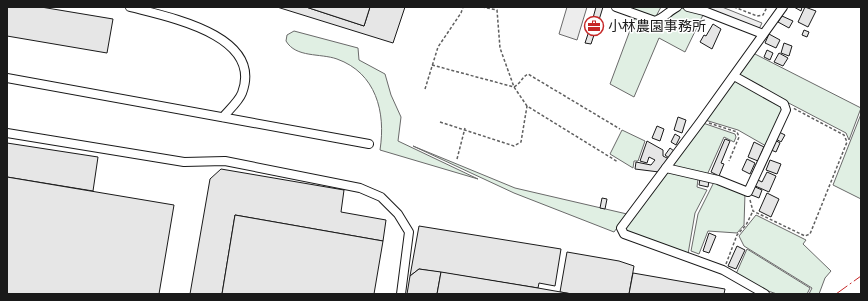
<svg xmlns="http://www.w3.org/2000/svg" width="868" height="301" viewBox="0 0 868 301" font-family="Inter,'Noto Sans JP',sans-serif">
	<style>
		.green { fill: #e0efe3; stroke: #6a6a6a }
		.parking { fill: #ededed; stroke: #6a6a6a }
		.building { fill: #e6e6e6; stroke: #1a1a1a }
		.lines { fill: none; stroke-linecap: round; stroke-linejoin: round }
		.minor-casing { stroke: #1a1a1a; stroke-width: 10 }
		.path { stroke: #5f5f5f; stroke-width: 1.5; stroke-dasharray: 3 2; stroke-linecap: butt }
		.minor { stroke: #fff; stroke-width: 8 }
		.power { stroke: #c62828; stroke-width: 1; stroke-dasharray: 14 3 2 3; stroke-linecap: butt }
		.labels { text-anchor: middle; stroke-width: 3; stroke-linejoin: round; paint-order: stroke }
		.poi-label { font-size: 14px; fill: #1a1a1a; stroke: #fff; text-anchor: start }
	</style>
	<rect width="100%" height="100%" fill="#fff"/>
	<!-- green -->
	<g class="green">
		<path d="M632,7h29l-6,11 -24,-9z"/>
		<path d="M681,8l22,7 -18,37 -26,-14 -25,59 -24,-13 25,-67 19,8 9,-3 9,-9z"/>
		<path d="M294,31l64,17 1,12 26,14 6,21 10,22 -3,24 80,38 -98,-29c6,-38 -4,-77 -43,-91 -17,-6 -41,-1 -51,-18l1,-6z"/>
		<path d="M753,53l108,55 -12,32 -3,-7 -109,-57z"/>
		<path d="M735,80l47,25 1,5 -17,36 -28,-16 -33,-10z"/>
		<path d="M861,114v85l-28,-14z"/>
		<path d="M703,123l32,11 1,3 -2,5 -10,-5 -17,38 -36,-9z"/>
		<path d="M622,130l23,11 -7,20h-4l-1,7 -23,-14z"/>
		<path d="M413,146l102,42 112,26 -13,18 -100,-39z"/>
		<path d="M668,172l30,7 -1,8 10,3 -12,23 -7,41 -62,-22 -1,-4z"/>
		<path d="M714,182l31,11 -1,32 -7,8 -29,-2 -9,23 -8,-3 7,-37z"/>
		<path d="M756,215l50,25 -3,4 28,27 -6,7 -6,16h-10l3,-6 -68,-42 -5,-10z"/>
		<path d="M747,249l63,39 -3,6h-30l-18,-6 -23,-14z"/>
	</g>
	<!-- parking -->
	<g class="parking">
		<path d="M567,7h20l-10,33 -18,-6z"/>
		<path d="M703,7h19l40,16 -3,6z"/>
	</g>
	<!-- building -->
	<g class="building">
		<path d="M7,7h34l72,12 -6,34 -100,-17z"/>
		<path d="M277,7h29l58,19 6,-19h35l-12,36z"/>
		<path d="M306,7h64l-6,19z"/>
		<path d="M596,7h7l-4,13 -6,-2z"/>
		<path d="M794,7h8l-1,4z"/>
		<path d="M805,7l11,4 -8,16 -10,-5z"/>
		<path d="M782,16l11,5 -4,7 -11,-6z"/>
		<path d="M593,20l5,1 -3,11 -6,-2z"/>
		<path d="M713,24l8,5 -9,20 -12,-7 4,-7 2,1z"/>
		<path d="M804,30l5,2 -2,5 -5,-2z"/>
		<path d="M589,31l6,1 -4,12 -6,-1z"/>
		<path d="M769,34l11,6 -4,8 -11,-5z"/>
		<path d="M784,43l8,3 -3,10 -8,-3z"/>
		<path d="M767,50l6,3 -3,7 -6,-3z"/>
		<path d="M779,53l9,5 -5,8 -9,-4z"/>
		<path d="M678,117l8,3 -4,13 -8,-3z"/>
		<path d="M657,126l7,3 -4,12 -8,-3z"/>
		<path d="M779,132l6,3 -4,7 -5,-3z"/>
		<path d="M675,134l5,3 -4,8 -5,-3z"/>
		<path d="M725,139l5,2 -9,22 3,1 -5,12 -8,-4z"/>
		<path d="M775,140l5,3 -4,9 -5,-2z"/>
		<path d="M647,141l16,9v6l6,3 -10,13 -24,-3 1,-7 15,3 4,-5 -6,-3 -2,6 -7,-2z"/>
		<path d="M754,142l10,5 -6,14 -10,-4z"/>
		<path d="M7,143l91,14 -5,34 -86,-14z"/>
		<path d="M670,148l4,3 -5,7 -4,-3z"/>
		<path d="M747,159l8,4 -5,11 -8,-4z"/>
		<path d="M770,160l11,4 -4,10 -11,-4z"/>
		<path d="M221,169l123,21 -3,22 45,8 -3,21 -148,-26 -13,79h-32l20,-115z"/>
		<path d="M767,172l9,4 -7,16 -16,-7 3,-6 6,3z"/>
		<path d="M7,177l167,28 -15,89h-152z"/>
		<path d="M700,179l9,2 -1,6 -9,-2z"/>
		<path d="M753,186l9,4 -3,8 -10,-4z"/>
		<path d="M767,193l12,6 -8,18 -12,-6z"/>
		<path d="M602,198l5,1 -2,10 -5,-1z"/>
		<path d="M235,215l148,26 -9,53h-152z"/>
		<path d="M419,226l142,23 -6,37 -16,-3 -1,5 -119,-19 -9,7z"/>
		<path d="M709,233l7,3 -7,17 -6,-2z"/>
		<path d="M737,246l8,4 -9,19 -8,-3z"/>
		<path d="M567,252l52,9 15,5 -5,28h-57l-12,-2z"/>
		<path d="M419,269l22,3 -4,22h-30l3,-18z"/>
		<path d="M441,272l97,16 34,6h-135z"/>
		<path d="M633,273l92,16 -1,5h-95z"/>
	</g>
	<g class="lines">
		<!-- minor casing -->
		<g class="minor-casing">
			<g id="minor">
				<path d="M130,7c38,10 134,28 112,86 -3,8 -13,17 -19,24"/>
				<path d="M616,7l39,14c9,-3 14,-10 22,-14"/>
				<path d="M688,7l16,4 59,23"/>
				<path d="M7,78l362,66"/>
				<path d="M7,133l177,29 41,-1 135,27 21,9 17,17 11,18 -8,62"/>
				<path d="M666,168l52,12 30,12 38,-82 -2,-6 -50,-28"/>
				<path d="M765,294l-42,-24 -99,-36 -3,-6 80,-107 82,-114"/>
			</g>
		</g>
		<!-- path -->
		<g class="path">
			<path d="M482,7l15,3 3,38 14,39 13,19 91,56"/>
			<path d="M734,7l23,9 6,-1 4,-8"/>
			<path d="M432,65l82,22c7,-4 8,-10 14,-13l92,55"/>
			<path d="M425,89l13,-42 23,-34 2,-6"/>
			<path d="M440,122l74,24 7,-4 6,-36"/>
			<path d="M709,123l28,9 2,5 -10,24"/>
			<path d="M457,159l8,-31"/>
			<path d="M750,200l3,11 52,25 5,-2 37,-92 -3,-7 -51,-27"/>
			<path d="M726,264l11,-29 9,-10 7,-14"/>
		</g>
		<!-- minor -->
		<use href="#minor" class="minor"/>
		<!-- power -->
		<path class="power" d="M836,294l25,-18"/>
	</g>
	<!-- icons -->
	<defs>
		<g id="office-ring" transform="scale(1)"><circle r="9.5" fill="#fff" stroke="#c62828" stroke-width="1.5"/><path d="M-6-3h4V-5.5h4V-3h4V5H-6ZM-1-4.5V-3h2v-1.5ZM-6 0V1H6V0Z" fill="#c62828"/></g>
	</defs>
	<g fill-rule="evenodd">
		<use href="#office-ring" x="594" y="26"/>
	</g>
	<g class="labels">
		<!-- poi labels -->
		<g class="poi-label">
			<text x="608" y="31">小林農園事務所</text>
		</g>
	</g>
	<!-- border -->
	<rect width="868" height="301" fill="none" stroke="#1a1a1a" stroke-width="16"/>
</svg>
